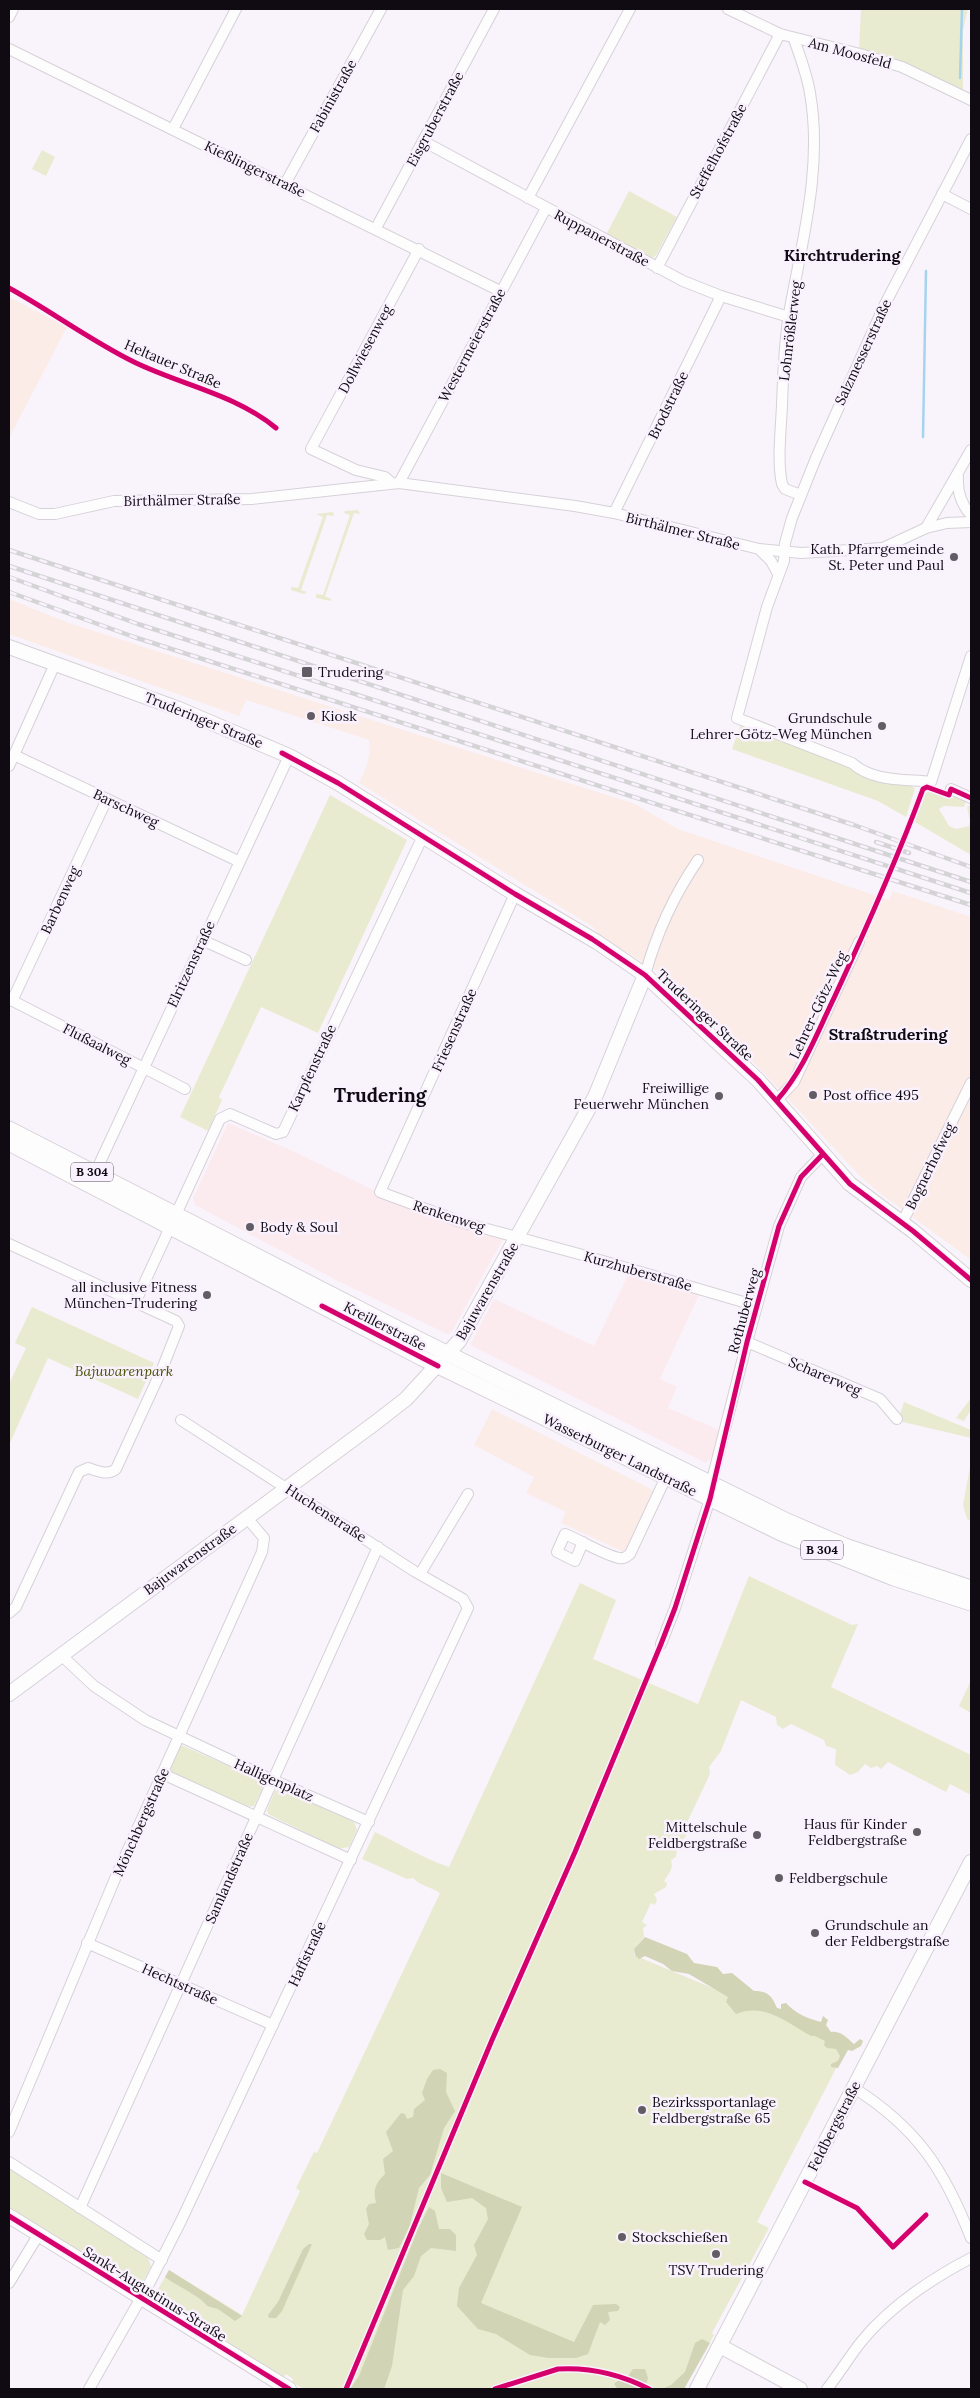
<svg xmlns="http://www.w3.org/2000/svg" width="980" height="2398" viewBox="0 0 980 2398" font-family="Lora,serif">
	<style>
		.commercial { fill: #fbece8 }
		.industrial { fill: #fcebee }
		.green { fill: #e8ebd0 }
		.forest { fill: #d1d4b5 }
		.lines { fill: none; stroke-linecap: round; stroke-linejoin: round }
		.stream { stroke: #a6d4ef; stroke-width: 2.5 }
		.street-casing { stroke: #d6d1d8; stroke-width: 12 }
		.secondary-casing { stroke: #d6d1d8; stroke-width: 16 }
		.primary-casing { stroke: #d6d1d8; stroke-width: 17 }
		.street { stroke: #fefdfe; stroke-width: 10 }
		.secondary { stroke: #fefdfe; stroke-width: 14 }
		.primary { stroke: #fefdfe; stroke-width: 15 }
		.rail-casing { stroke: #d4d3d6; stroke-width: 4.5 }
		.rail { stroke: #faf1fe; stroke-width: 2.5; stroke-dasharray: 8; stroke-linecap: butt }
		.cycleway-casing { stroke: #faf1fe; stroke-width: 8 }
		.cycleway { stroke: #d6006c; stroke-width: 5 }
		.poi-dot { fill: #625d64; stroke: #faf1fe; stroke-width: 2 }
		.labels { text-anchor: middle; stroke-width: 5; stroke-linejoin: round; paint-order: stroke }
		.shield { fill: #faf1fe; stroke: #565059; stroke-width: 1 }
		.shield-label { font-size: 12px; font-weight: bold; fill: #100b12 }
		.street-label { font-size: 14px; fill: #100b12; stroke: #faf1fe }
		.poi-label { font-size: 14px; fill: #100b12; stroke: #faf1fe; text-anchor: start }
		.park-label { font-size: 14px; font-style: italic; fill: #495105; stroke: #faf1fe }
		.quarter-label { font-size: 16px; font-weight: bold; fill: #100b12; stroke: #faf1fe }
		.district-label { font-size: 19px; font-weight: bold; fill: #100b12; stroke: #faf1fe }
	</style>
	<rect width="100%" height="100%" fill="#f9f4fb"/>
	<!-- commercial -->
	<g class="commercial">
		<path d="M9,297l58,30 -58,111z"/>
		<path d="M9,599l60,24 566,181 43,25 211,71 4,-9 78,26v343l-94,-69 -17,-15 -98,-105 -106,-101 -55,-33 -8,-10 -234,-144 7,-16 4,-15 -1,-12 -123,-40 -7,16 -230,-82z"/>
		<path d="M492,1409l163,82 -29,62 -65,-30 5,-11 -40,-19 8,-16 -60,-32z"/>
	</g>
	<!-- industrial -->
	<g class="industrial">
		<path d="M228,1123l67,29 134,65 74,22 -52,94 -4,1 -111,-54 -141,-75 -2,-7z"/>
		<path d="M629,1273l70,22 -39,84 17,8 -9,21 51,22 -6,25 -7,8 -236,-118 24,-46 100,47z"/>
	</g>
	<!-- green -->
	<g class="green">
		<path d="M861,9h107l-5,21v61l-104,-41z"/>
		<path d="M42,150l13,7 -9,19 -14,-7z"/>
		<path d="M629,191l48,26 -21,38 -3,3 -47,-23z"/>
		<path d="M358,510l2,4 -6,-1 -29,83 6,3v2l-15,-3v-4l7,1 27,-80 -6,-2 1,-2z"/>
		<path d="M333,512l1,4 -7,-1 -26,75 6,2 -3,2 -13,-4v-3l7,1 25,-71 -7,-3z"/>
		<path d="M741,724l110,42 -1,3 17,8 35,5 13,6 -9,29 -28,-16 -146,-52z"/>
		<path d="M931,791l17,7 7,-1 11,4 -2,6 -20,-1 -5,3 10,17 7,3 13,-3 1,-5 -3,-14 4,-3v51l-56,-33 11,-29z"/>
		<path d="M330,795l77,45 -89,193 -57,-26 -42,90 3,3 -14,31 -28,-14z"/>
		<path d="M32,1307l122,56 -16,36 -90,-41 -39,87v-61l17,-36 -11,-5z"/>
		<path d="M971,1398v12l-7,11 -8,-3z"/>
		<path d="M904,1402l67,28v8l-68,-16 -4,-5z"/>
		<path d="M971,1461v60l-4,-2 -4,-14z"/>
		<path d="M749,1576l103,49 6,-1 -27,63 140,68v40l-21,-11 -4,8 -58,-30 -7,7 -4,-3 -6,2 -6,-4 -7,8 -8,3 -15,-10 1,-16 -10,-3 -2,-6 -33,-16 -8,5 -6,-4 -1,-8 -35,-17 -20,51 -12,16 1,7 -26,55 2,7 -11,13 2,1 -1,7 -5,3c3,10 -3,14 -7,21l3,2 -1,4 -12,7 3,5 -2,6 -4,-2 -9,19 5,3 -4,3 1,9 -10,12v6l83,35 22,3 108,54 -90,175 12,6 -57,105 2,2 -30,54h-381l-11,-7 1,-3 -7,-5 -2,3 -130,-81 15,-26 73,45 58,-124 -4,-3 18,-36 3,1 123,-260c-9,-6 -19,-7 -27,-15l-6,1 -45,-20 13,-27c25,12 48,26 74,35l131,-284 36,17 -23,59 105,45z"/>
		<path d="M971,1680v33l-12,-7z"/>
		<path d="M181,1745l78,34 3,5v6l-8,16 -10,1 -75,-35z"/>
		<path d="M281,1789l73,33 3,8 -8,17 -10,2 -71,-35 -1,-4 8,-19z"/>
		<path d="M9,2168l139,90 3,8 -11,21 -9,-1 -122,-75z"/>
	</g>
	<!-- forest -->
	<g class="forest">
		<path d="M645,1937l42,17 7,9 23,4 6,7 9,-1 22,18c14,0 18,5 23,17l4,1v-5l5,-1c10,11 21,15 35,19l2,-6 5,4 -2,5 5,7c9,-2 16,6 23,12l6,-5 3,2 -2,5 -9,5 -4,-1 -10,18 -7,-1v-3l7,-3 2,-5 -4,-7 -9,-1 -3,-3 1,-4 -10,-5h-4c-24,-13 -47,-34 -75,-22l-10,-12 2,-5 -39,-23 -17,-3 -9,-7 -18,-8 -6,3 -4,-4 -1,-6z"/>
		<path d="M440,2069l7,4 -1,19 9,19 -11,17 -14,47 -11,13 -9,37 -11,23 -11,2 -3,-13 -5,3h-13l-3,-6 5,-10 -3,-15 3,-5 7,-1c-3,-14 -1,-19 9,-29l-2,-15 10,-8 -7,-19 15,-19 4,1 2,5 6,-2 1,-8 11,-9 -3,-7 5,-14 6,-9z"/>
		<path d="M441,2173l81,34 -41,96 93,39 19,-37 23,-1 4,3 -2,4 -10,1 2,8 -5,5 -5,-3 -12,32 -12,4h-27l-19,-3 -34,-21 -18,-5 -21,-23 2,-18 18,-33 -3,-10 14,-26 -2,-11 -14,-10 -25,4 -6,-14z"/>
		<path d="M429,2207l6,4 4,18h11l6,6v16l-25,-3 -10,8 -7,20 -11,14 -11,76 -8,23h-34l9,-13 59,-147z"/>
		<path d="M309,2244h3l-30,67 -6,7h-7l-1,-3 10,-13 25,-53z"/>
		<path d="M169,2270l73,46 -7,5 -17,-12 -11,-3c-5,-9 -32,-21 -42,-29z"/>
		<path d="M702,2339l8,4 -26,46h-22l9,-4 14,-13 10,-29z"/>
		<path d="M633,2369h12l3,9 -3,11 -28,-1 -3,-4 6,-5h6z"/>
	</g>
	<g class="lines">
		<!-- stream -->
		<g class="stream">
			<path d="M960,78l2,-69"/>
			<path d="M923,437l3,-166"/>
		</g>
		<!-- street casing -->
		<g class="street-casing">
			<g id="street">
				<path d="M728,9l52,25 80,20 42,13 69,33"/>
				<path d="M9,17l4,-8"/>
				<path d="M794,39c6,18 13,35 16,54 13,74 -8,148 -21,221 -5,30 -6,61 -7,91 -1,25 -5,55 0,79l3,5 16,6"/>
				<path d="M9,49l491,242"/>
				<path d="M173,129l63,-120"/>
				<path d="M971,139l-87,167 -68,152 -24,60 -7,25 -1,18 -17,46 -30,111 115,45c21,19 53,16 79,19l40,-126"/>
				<path d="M423,141l260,140 38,15 68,21"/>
				<path d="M285,184l96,-175"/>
				<path d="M942,194l29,15"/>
				<path d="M528,198l102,-189"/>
				<path d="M376,228l118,-219"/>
				<path d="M657,268l123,-234"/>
				<path d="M958,477c-1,15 3,27 13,38"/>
				<path d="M392,483l-7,-6 -29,-7 -45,-21 108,-200"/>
				<path d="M399,483l147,-275"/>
				<path d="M9,502l30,12h16l59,-13 138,-2 147,-16 176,23 39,7 145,36 42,4 82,-5 43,-20 21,-5 24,-1"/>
				<path d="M614,513l107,-217"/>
				<path d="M926,528l45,-78"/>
				<path d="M759,549l12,12 7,13"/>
				<path d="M14,755l224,106"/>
				<path d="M9,766l46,-102"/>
				<path d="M951,789l20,9"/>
				<path d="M515,894l-135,298 81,30 118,32 178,52"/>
				<path d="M202,940l44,20"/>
				<path d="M645,975c11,-40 29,-80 53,-115"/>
				<path d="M9,999l176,90"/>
				<path d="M12,1001l95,-202"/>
				<path d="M777,1100l17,-18 65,-140"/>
				<path d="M95,1173l194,-417"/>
				<path d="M902,1223l69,-140"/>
				<path d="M9,1244l167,77 3,5 -17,43 -46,100c-8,7 -18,2 -28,-1l-9,4 -63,135 -7,6"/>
				<path d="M136,1301l84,-182 10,-5 46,20 7,-2 140,-296"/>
				<path d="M747,1342l133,57 17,20"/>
				<path d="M711,1484l36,-142 32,-116 22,-49 21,-22"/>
				<path d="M583,1542l-8,19 -18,-9 8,-18c15,6 39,21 54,24 5,1 7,-1 11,-4l36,-77"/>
				<path d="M420,1574l48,-80"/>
				<path d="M661,1644l14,-36 35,-109"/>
				<path d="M61,1655l33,31 51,34 119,56 105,46"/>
				<path d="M163,1774l188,86"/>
				<path d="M87,1943l186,82"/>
				<path d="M854,2088c63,40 90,81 117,150"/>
				<path d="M9,2132l108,-258 145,-322 2,-14 -17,-20"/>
				<path d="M9,2162l153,98"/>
				<path d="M80,2208l298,-661"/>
				<path d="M9,2283l30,-49"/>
				<path d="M89,2389l61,-107 31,-61 287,-613 -5,-9 -49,-28 -233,-151"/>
				<path d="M827,2389c12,-15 22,-32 34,-47 29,-36 70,-63 110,-84"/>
			</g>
		</g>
		<!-- secondary casing -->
		<g class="secondary-casing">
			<g id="secondary">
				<path d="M9,647l170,62 110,47 49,27 177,111 82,48 48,33 113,105 92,104 63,47 58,49"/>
				<path d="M9,1694l366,-271 31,-24 53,-58 136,-244 50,-122"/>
				<path d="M9,2216l280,173"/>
				<path d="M720,2346l80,43"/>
				<path d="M697,2389l274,-527"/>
			</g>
		</g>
		<!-- primary casing -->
		<g class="primary-casing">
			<g id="primary">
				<path d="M9,1129l411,211 367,181 58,25 126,42"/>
				<path d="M9,1143l413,215 359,175 113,45 77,25"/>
			</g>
		</g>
		<!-- street -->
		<use href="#street" class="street"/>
		<!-- secondary -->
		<use href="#secondary" class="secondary"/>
		<!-- primary -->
		<use href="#primary" class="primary"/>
		<!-- rail casing -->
		<g class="rail-casing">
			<g id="rail">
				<path d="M9,550l845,275 117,42"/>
				<path d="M9,566l962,316"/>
				<path d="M9,577l129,47 833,269"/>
				<path d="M9,592l125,45 837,268"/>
				<path d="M876,842l33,11"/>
			</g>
		</g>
		<!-- rail -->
		<use href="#rail" class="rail"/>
		<!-- cycleway casing -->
		<g class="cycleway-casing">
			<g id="cycleway">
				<path d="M9,288c42,23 82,53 125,74 47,23 101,32 142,66"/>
				<path d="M282,753l56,30 177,111 77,45 53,36 113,105 92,104 63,47 58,49"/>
				<path d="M777,1100c26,-29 40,-67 57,-102 32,-69 63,-138 89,-209l4,-2 22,8 2,-6 20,9"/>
				<path d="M322,1306l116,60"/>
				<path d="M805,2182l52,26 36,39 33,-32"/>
				<path d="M9,2216l280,173"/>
				<path d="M346,2389l146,-349 83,-188 86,-208 14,-36 35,-109 37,-157 32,-116 22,-49 21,-22"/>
				<path d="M495,2389l63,-20c34,-2 62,5 91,20"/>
			</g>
		</g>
		<!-- cycleway -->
		<use href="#cycleway" class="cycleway"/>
	</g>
	<!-- markers -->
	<g class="poi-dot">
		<circle cx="954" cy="557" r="5"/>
		<rect x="301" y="666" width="12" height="12" rx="2.5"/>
		<circle cx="311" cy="716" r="5"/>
		<circle cx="882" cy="726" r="5"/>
		<circle cx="813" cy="1095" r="5"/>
		<circle cx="719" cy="1096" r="5"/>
		<circle cx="250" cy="1227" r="5"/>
		<circle cx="207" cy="1295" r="5"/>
		<circle cx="917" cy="1832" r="5"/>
		<circle cx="757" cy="1835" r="5"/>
		<circle cx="779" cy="1878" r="5"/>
		<circle cx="815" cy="1933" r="5"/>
		<circle cx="642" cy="2110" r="5"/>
		<circle cx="622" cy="2237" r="5"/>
		<circle cx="716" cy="2254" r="5"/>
	</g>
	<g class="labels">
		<!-- shield labels -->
		<g class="shield">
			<rect x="71" y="1162.5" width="42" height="19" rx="4"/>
			<rect x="801" y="1540.5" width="42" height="19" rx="4"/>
		</g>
		<g class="shield-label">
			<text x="92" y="1176">B 304</text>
			<text x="822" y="1554">B 304</text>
		</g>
		<!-- street labels -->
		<g class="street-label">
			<text transform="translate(850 53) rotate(15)" y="5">Am Moosfeld</text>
			<text transform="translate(333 96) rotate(-61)" y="5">Fabinistraße</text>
			<text transform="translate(435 119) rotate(-62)" y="5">Eisgruberstraße</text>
			<text transform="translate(718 151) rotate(-62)" y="5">Steffelhofstraße</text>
			<text transform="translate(255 169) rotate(26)" y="5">Kießlingerstraße</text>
			<text transform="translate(602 238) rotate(28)" y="5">Ruppanerstraße</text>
			<text transform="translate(790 331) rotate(-83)" y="5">Lohnrößlerweg</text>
			<text transform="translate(472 345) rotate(-62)" y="5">Westermeierstraße</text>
			<text transform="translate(365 349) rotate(-62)" y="5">Dollwiesenweg</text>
			<text transform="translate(863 352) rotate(-65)" y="5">Salzmesserstraße</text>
			<text transform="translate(173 364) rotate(23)" y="5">Heltauer Straße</text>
			<text transform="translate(668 405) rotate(-64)" y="5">Brodstraße</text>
			<text transform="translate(182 500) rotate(-1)" y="5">Birthälmer Straße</text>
			<text transform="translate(683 531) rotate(14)" y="5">Birthälmer Straße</text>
			<text transform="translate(204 720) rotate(22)" y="5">Truderinger Straße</text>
			<text transform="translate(126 808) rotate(25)" y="5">Barschweg</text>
			<text transform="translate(60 900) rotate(-65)" y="5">Barbenweg</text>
			<text transform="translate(191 964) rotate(-65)" y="5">Elritzenstraße</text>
			<text transform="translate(818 1005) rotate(-65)" y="5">Lehrer-Götz-Weg</text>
			<text transform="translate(705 1015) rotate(43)" y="5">Truderinger Straße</text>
			<text transform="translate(454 1030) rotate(-66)" y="5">Friesenstraße</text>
			<text transform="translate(97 1044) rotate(27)" y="5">Flußaalweg</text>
			<text transform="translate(312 1068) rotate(-65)" y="5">Karpfenstraße</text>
			<text transform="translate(930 1166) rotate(-64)" y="5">Bognerhofweg</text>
			<text transform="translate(449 1216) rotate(18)" y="5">Renkenweg</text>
			<text transform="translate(638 1271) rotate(16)" y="5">Kurzhuberstraße</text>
			<text transform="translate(487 1291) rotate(-60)" y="5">Bajuwarenstraße</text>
			<text transform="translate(744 1311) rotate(-75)" y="5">Rothuberweg</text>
			<text transform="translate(385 1326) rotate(27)" y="5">Kreillerstraße</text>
			<text transform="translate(825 1376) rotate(23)" y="5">Scharerweg</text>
			<text transform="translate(620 1455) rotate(26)" y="5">Wasserburger Landstraße</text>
			<text transform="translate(326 1513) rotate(33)" y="5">Huchenstraße</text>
			<text transform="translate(190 1559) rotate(-36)" y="5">Bajuwarenstraße</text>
			<text transform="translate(274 1780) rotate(24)" y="5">Halligenplatz</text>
			<text transform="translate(141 1822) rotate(-66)" y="5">Mönchbergstraße</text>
			<text transform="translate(229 1878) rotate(-66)" y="5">Samlandstraße</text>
			<text transform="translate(307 1954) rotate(-65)" y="5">Haffstraße</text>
			<text transform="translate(180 1984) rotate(24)" y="5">Hechtstraße</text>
			<text transform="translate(834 2126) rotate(-63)" y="5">Feldbergstraße</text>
			<text transform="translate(155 2294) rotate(32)" y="5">Sankt-Augustinus-Straße</text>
		</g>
		<!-- poi labels -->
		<g class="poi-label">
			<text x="944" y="554" text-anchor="end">Kath. Pfarrgemeinde<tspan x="944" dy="16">St. Peter und Paul</tspan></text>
			<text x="318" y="677">Trudering</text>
			<text x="321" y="721">Kiosk</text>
			<text x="872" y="723" text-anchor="end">Grundschule<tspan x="872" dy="16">Lehrer-Götz-Weg München</tspan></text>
			<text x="709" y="1093" text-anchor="end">Freiwillige<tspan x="709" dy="16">Feuerwehr München</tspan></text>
			<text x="823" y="1100">Post office 495</text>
			<text x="260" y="1232">Body &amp; Soul</text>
			<text x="197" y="1292" text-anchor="end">all inclusive Fitness<tspan x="197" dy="16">München-Trudering</tspan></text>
			<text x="907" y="1829" text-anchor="end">Haus für Kinder<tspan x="907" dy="16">Feldbergstraße</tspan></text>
			<text x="747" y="1832" text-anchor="end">Mittelschule<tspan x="747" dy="16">Feldbergstraße</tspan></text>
			<text x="789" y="1883">Feldbergschule</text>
			<text x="825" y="1930">Grundschule an<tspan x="825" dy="16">der Feldbergstraße</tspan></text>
			<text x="652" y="2107">Bezirkssportanlage<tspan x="652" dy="16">Feldbergstraße 65</tspan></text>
			<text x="632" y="2242">Stockschießen</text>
			<text x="716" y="2275" text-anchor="middle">TSV Trudering</text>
		</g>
		<!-- park labels -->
		<g class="park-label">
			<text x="124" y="1376">Bajuwarenpark</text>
		</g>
		<!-- quarter labels -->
		<g class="quarter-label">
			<text x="842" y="261">Kirchtrudering</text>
			<text x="888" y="1040">Straßtrudering</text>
		</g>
		<!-- district labels -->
		<g class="district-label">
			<text x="380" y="1102">Trudering</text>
		</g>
	</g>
	<!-- border -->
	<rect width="980" height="2398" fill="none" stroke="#100b12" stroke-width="20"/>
</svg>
